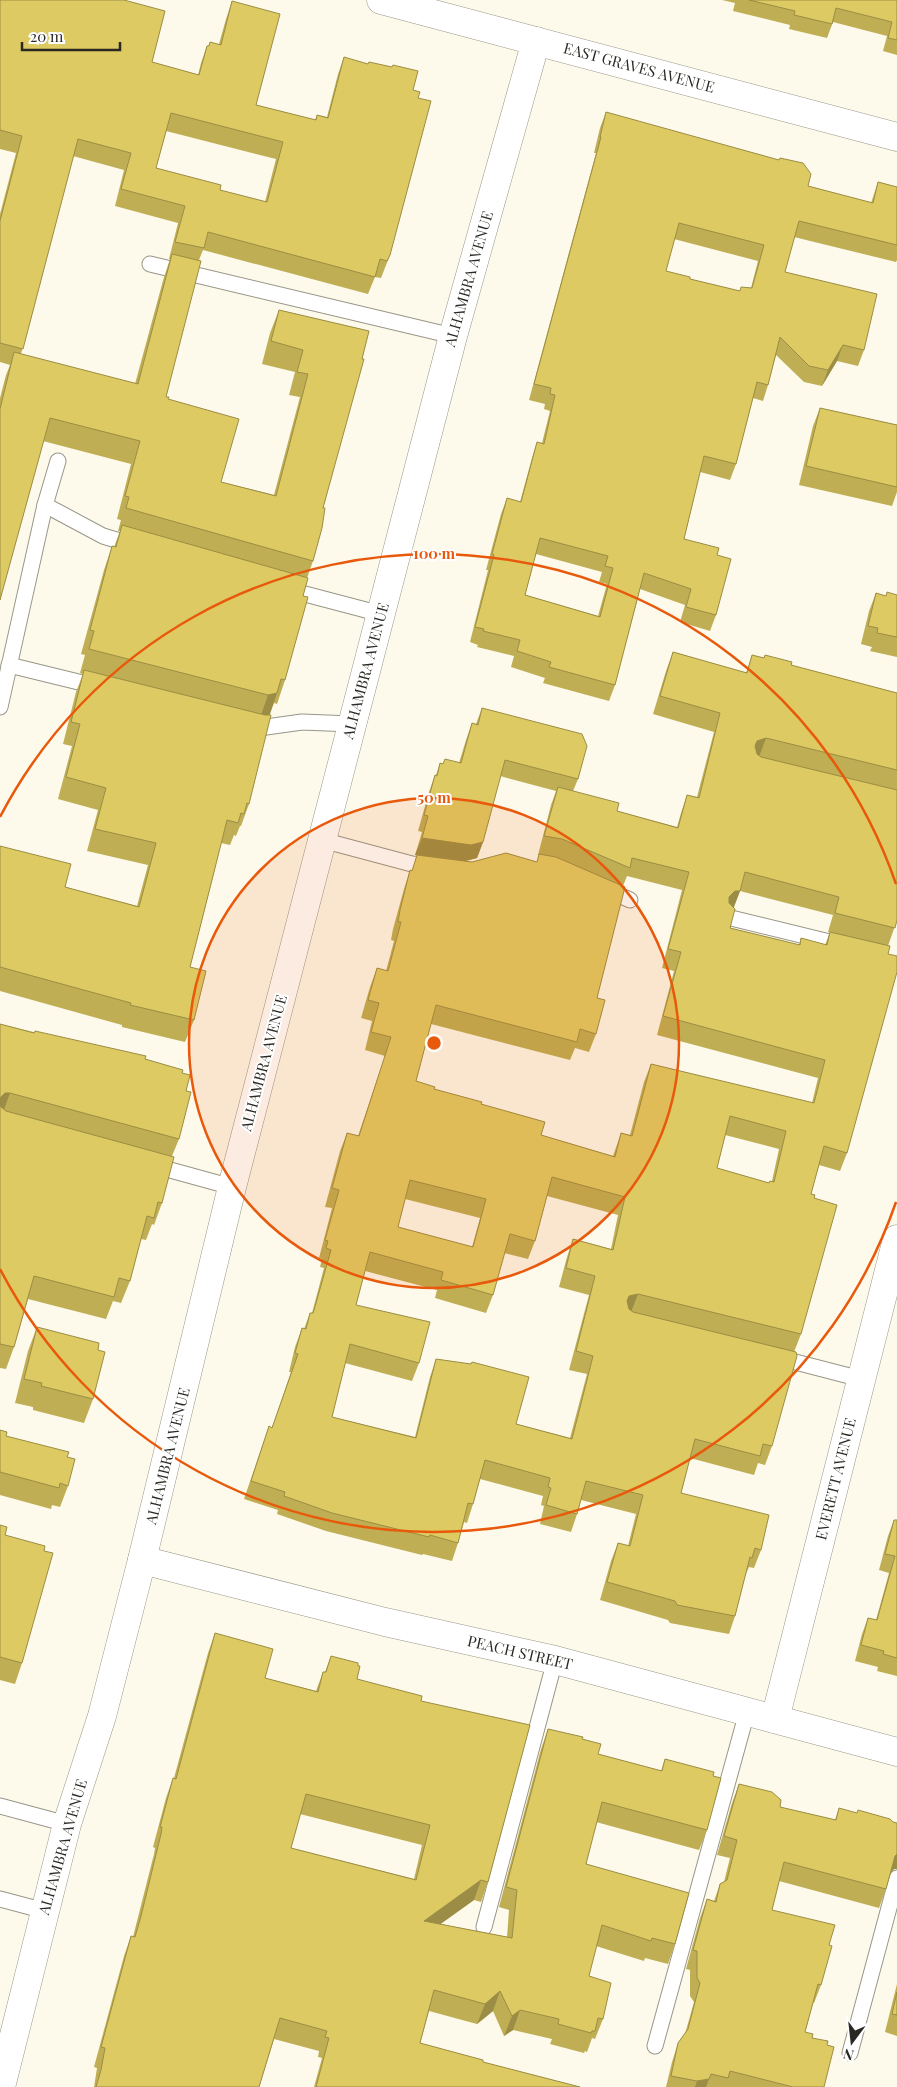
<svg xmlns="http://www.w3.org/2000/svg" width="897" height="2087" viewBox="0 0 897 2087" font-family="'Playfair Display',serif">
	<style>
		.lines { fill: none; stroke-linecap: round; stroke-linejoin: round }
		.service-casing { stroke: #999688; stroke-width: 17 }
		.minor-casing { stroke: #999688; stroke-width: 29 }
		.tertiary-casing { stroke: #999688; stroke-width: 29 }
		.service { stroke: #fff; stroke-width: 15 }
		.minor { stroke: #fff; stroke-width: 28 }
		.tertiary { stroke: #fff; stroke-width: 28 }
		.wall { fill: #bfae54; fill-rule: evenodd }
		.shaded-wall { fill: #9b8d45 }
		.building { fill: #deca62; stroke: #9b8d45; fill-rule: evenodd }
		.ring { fill: none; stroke: #e8590c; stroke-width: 2.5 }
		.labels { text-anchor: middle; stroke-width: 4; stroke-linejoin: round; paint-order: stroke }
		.street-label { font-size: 15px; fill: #292823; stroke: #fff }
		.centre { fill: #e8590c; stroke: #fff; stroke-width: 2.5 }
		.ring-label { font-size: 15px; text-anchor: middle; font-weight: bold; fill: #e8590c; stroke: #fff; stroke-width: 4; stroke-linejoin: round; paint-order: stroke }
	</style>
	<rect width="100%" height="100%" fill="#fdfaeb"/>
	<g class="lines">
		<!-- service casing -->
		<g class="service-casing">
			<g id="service">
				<path d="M150,264l303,72"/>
				<path d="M45,505l58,31 33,10"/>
				<path d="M286,589l95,25"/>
				<path d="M9,665l90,22"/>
				<path d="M0,707l45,-202 13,-44"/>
				<path d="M250,725l9,3 43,-6 50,2"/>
				<path d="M322,840l90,24 21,2"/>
				<path d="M604,888l26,12"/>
				<path d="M731,918l115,28"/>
				<path d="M152,1165l80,22"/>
				<path d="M776,1357l85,22"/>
				<path d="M0,1806l67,18"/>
				<path d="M0,1899l45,12"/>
				<path d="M484,1927l71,-267"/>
				<path d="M655,2046l92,-334"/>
				<path d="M850,2053l47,-175"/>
			</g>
		</g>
		<!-- minor casing -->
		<g class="minor-casing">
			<g id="minor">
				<path d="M142,1560l243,62 170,38 342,92"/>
				<path d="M775,1719l122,-480"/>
			</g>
		</g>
		<!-- tertiary casing -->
		<g class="tertiary-casing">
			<g id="tertiary">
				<path d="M381,0l516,137"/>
				<path d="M1,2087l66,-263 35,-108 40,-156 90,-373 221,-851 83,-295"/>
			</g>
		</g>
		<!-- service -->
		<use href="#service" class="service"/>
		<!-- minor -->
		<use href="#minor" class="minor"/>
		<!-- tertiary -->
		<use href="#tertiary" class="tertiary"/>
	</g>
	<!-- wall -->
	<g class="wall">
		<path d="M0,0l152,62 46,13 3,-12 6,-17 12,-2 7,-25 6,-18 24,104 59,15 2,-5 10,2 11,-43 6,-17 69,33 5,8 -28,157 -9,23 -6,-1 -7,17 -165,-44 -4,10 -33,137 55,85 53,13 26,-98 -11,-2 6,-23 -33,-8 8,-31 9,-23 90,21 -46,177 -10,53 -6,17 -22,102 -8,24 -3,-1 -5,12 -20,89 -8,22h-1l-4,10 -2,-1 -4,10 -9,-2 -7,29 -24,95 4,53 -9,22 -63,-15v-2l-122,-34v-145l65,41 72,19 11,-41 -61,-14 11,-41 -40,-11 14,-53 -9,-2 13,-52 7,-18 -3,-1 5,-18 -4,-1 23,-84 8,-24 2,1 6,-16h-2l3,-11 -4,-1 14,-55 -88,-23 -43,159v-202l6,-23 4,-10 -10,-3v-148l16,-61 -16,-4zM166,131l110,28 -11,43 -45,-12 -64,-22zM73,156l51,14 -9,36 63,17 -9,36h1l-6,18 -29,107 -114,-30z"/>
		<path d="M722,0h175v55l-14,-4 4,-15 -54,-14 -6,16 -38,-9 1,-4 -57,-14 2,-8z"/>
		<path d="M606,112l202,74 63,17 7,-21 19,5v73l-1,2 -102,-25 -9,35 79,78 -6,16 -21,-5 -15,25 -18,-4 -28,-27 -8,30 -5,16 -10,-3 -17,66 -6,16 -30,-8 -16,67 33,16 -1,60 -6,16 -30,-9 5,-17 -45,-16 -25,96 -6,16 -66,-18 2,-5 -34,-11 3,-11 -37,-9 1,-2 -8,-3 18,-72h-2l15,-56 6,-16 13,4 12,-44 5,-16 5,1 8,-32 -6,-2 1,-5 -16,-4 67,-247h-2l6,-25zM674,239l84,22 -7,27 -11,3 -50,-12 -24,-8zM536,554l66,18 -3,10 8,2 -9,32 -73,-21z"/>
		<path d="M820,408l77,17v67l-5,14 -93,-21 14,-59z"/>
		<path d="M876,593l10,3 11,-1v62l-27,-6 2,-4 -11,-3 8,-33z"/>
		<path d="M673,652l73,21 6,-18 145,38v227l-9,26v8l-41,199 -7,18 -21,-6 -8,29 3,4 -13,136 -7,18 -22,94 -7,19 -7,-2 -4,12 -64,-17 -9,35 80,57 -7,18 -5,-1 -4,9 -10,40 -6,18 -59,-11 -2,-3 -68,-20 11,-39 7,-18 10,3 8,-32 -55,-14 -4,14 -6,18 -31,-8 4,-18 -3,-1 2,-9 -63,-17 -7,25 -6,19 -3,-1 -6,21 -6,18 -29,-7 -1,1 -96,-24 -49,-17 1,-4 -34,-11 25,-73 3,2 19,-56h-2l6,-25 7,-19 2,1 6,-16h2l12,-45 -4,-1 2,-8 -3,-1 13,-50 -7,-1 15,-56 7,-18 11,3 27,-80 -20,-6 7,-29 -11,-3 9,-31 7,-19 9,3 8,-30 -3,-1 2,-11 11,-40 6,-19 2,1 5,-16h-2l7,-23 -4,-1 11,-39 6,-17h1l4,-12 3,1 16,-1 7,-23 6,-17 4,1 6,-16 96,71 -5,12 44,20 60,16 4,-14 6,-18 10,2 17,-65 -61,-18 13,-43zM500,776l56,15 -5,14 -13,50h1l-2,7h-65l-6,-1 11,-3 6,-16zM627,876l55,14 -20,78 12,3 -17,64 161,43 -6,25 -161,-39 -7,18 -14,53 -9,-2 -8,23 -72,-21 -60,-31 -47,-15 -18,-8 15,-57 139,36 5,-12 14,4 7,-18 1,-36 26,-112zM740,891l93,24 -5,17h2l-5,13 -24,-7 -2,7 -69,-17 4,-21zM725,1135l54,14 -7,32 -3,2 -52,-15zM547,1196l71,19 -7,34 -38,-10 -6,18 -8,30 30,8 -20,75 18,4 -17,64 -54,-14 -80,-65 -6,18 -15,60 -83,-20 13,-54 67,18 7,-18 -63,-58 9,-34 72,19 -2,8 51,15 7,-18 11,-42 24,6 7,-18zM405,1199l75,19 -8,29 -74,-20z"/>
		<path d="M0,1024l145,35 37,14 4,18 -7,48 -7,17 -10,47 -8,22 -2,-1 -6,16 -5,-1 -11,42 -9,22 -8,-2 -7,18 -78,-20 -14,48 -8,22 -6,-1z"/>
		<path d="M37,1327l61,23 -5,49 -9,24 -51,-13v-3l-18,-4 13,-52z"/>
		<path d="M0,1430l6,6 61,21 1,29 -8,21 -8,-2 -1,4 -51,-14z"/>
		<path d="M894,1520h3v156l-20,-5 1,-4 -23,-6 7,-27 6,-16 8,2 13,-47 -10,-3 9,-34z"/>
		<path d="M0,1525l5,10 17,128 -7,21 -15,-4z"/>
		<path d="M215,1633l50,45 51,13 7,-19h2l6,-16 27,10 -1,13 64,22 67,181 -7,20 -7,-2 -34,24 67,13 2,-27 -10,-3 42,-158 7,-20 34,10 16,15 63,17 4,-12 48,17 -6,54 -8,20 -103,-28 -10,42 89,80 -7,20 -23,-6 -1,3 -48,-15 -7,30 14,43 -8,20 -3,-1 -5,14 -2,-1 -1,2 -34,-9 2,-5 -39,-9 -9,6 -11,-25 -16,13 -48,-13 -9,32 63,19 97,25h-266l8,-29 -4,-1 1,-6 -45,-12 -15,48h-165l3,-19 -3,-1 30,-111 7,-20 2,1 21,-83 1,-6 -2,-1 13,-49 7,-20h1l34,-125zM300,1814l122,31 -8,34 -123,-31z"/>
		<path d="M739,1784l41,23 55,13 4,-12 55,61 -3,4 -5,16 -7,19 -100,-27 -7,29 57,35 -8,40 -7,18h-1l-8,29 7,6 15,7 -3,42h-158l6,-25 6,-19 7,-9 9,-32 -4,-6v-26l-4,-1 14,-51 7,-19 7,2 6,-17 4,-2 6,-24 -13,-3 15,-52z"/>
		<path d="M897,1984v52l-12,-4z"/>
	</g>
	<!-- shaded-wall -->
	<g class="shaded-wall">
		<path d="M843,345l-6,16 -15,25 6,-16z"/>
		<path d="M277,693l-8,24 -9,1 8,-23z"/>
		<path d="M766,738l-7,19 -8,2 4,-13 2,-5z"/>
		<path d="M422,838l61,4 -6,16 -12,3 -50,-6z"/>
		<path d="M735,891h5l-7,18h-5l1,-12z"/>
		<path d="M5,1093h5l-8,22h-2v-17z"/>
		<path d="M638,1294l-7,18 -8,2 4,-13 2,-5z"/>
		<path d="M897,1854v15h-3l-6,6 7,-19z"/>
		<path d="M481,1880l-7,20 -57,41 7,-20z"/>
		<path d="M500,1991l-7,20 -16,13 8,-20z"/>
		<path d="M520,2010l-7,20 -9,6 8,-20z"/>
		<path d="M709,2079l-3,8h-11l2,-6z"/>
	</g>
	<!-- building -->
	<g class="building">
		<path d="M0,0h124l41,11 -13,51 47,13 8,-29h2l1,-4 11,3 11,-44 48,13 -24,91 60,15 1,-5 11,3 16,-61 24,7 1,-2 23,5 1,-2 25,6 -5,19 7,2 -2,6 13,3 -41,154 -3,6 -7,-2 -5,18 -167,-45 -4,16 -29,-6 10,-36 -64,-17 10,-36 -53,-14 -55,210 -23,-6v-122l22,-85 -22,-6zM171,113l112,29 -16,60 -47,-12 1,-5 -65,-17z"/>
		<path d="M749,0h148v40l-9,-2 4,-16 -56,-14 -4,16 -38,-9 1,-4z"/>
		<path d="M606,112l173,48 1,-2 23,5 8,11 -3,12 65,17 5,-21 19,5v58l-98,-24 -14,51 92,22 -13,56 -21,-5 -15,25 -19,-4 -29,-29 -12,48 -11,-3 -21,82 -32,-8 -20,83 35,9 -2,7 14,4 -15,56 -30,-8 5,-18 -47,-16 -29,112 -66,-18 2,-5 -34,-11 3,-11 -37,-9 1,-2 -9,-2 19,-72 -2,-1 15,-56 14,4 16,-60 7,2 11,-49 -5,-1 1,-6 -17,-4 67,-247h-1zM679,223l85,22 -12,43 -11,-1 -1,4 -50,-12v-2l-24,-6zM540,538l68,18 -3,10 8,2 -13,49 -75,-22z"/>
		<path d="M172,254l29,7 -35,136h3l-1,2 71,20 -18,63 55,14 32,-122 -11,-2 6,-22 -32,-9 8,-31 90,21 -7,28h2l-41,149h2l-3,20 -9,33 -187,-53 3,-11 -4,-1 15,-55 -90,-23 -50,182v-191l14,-57 124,32z"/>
		<path d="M820,408l77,17v62l-91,-21z"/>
		<path d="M122,525l186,53 -5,18 5,1 -23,83 -4,-1 -4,14 -9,2 -179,-46 5,-18 -4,-1 22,-84 4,1z"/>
		<path d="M887,592l10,3v42l-20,-4 1,-5 -10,-2 8,-33 10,3z"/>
		<path d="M673,652l74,21 5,-18 12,3 1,-3 27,7 -1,3 106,28v77l-131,-32 -9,3 -2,5 2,8 4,3 136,33v130l-2,8 -60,-15 4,-16 -94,-25 -5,19h-5l-6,6v6l6,6 -5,19 70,17 1,-7 26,7 3,-13 60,14 -2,8 9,2v16l-50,181 -23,-7 -13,48 4,1 -1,3 23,7 -36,129 -163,-40 -9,2 -2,5 2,8 4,3 163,40 1,4 -25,90 -9,-2 -3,12 -65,-17 -14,54 88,22 -8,35 -6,-2 -3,10 -2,-1 -15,59 -58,-11 -2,-4 -68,-19 11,-39 12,3 13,-51 -57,-14 -9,33 -31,-9 5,-17 -3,-1 2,-9 -65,-18 -12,44 -5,-1 -10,40 -28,-8 -1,2 -97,-24 -48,-17 1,-4 -34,-11 18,-55 3,2 26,-74 -3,-1 7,-25 4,1 4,-16h3l1,-3 17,-60 -5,-2 2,-7 -3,-1 14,-50 -7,-2 15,-55 12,3 32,-99 -20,-5 8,-29 -11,-3 9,-32 11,3 13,-49h-3l2,-12 10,-40 2,1 5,-16 55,7 34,-9 31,9 2,-8 17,3 69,30 -28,111 8,2 -9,34 -16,-5 -3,13 -141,-37 -20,76 19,6 -1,2 48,13 -1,2 64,18 -4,13 74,22 6,-24 11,3 19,-72 163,39 11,-43 -162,-44 18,-64 -13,-3 21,-77 -57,-14 -2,10 -68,-29 -18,-3 14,-49 61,16 -2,8 61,17 9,-33 12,3 21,-85 -60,-17zM730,1116l56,15 -12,51 -4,-1 -1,2 -52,-15zM552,1177l73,20 -12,53 -40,-11 -7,29 29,8 -19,75 17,5 -21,83 -56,-15 13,-47 -57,-15 -1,2 -35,-5 -20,79 -84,-21 18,-73 69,19 11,-41 -74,-17 14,-53 73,20 -2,8 52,15 17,-61 25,7zM410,1180l76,19 -13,48 -75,-20z"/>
		<path d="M84,670l181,45h6l-22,89 -2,-1 -3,11 -3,-1 -3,10 -11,-3 -13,52 -24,95 16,4 -12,49 -64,-15 1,-2 -131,-36v-121l71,18 -6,23 74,20 17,-64 -61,-14 11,-41 -40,-11 14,-53 -9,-2z"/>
		<path d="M482,708l100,26 5,12 -9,33 -73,-19 -22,82 -12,3 -49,-7 6,-22 -4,-1 11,-40 2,1 3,-13 3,1 2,-5 16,4 11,-40 6,2z"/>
		<path d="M0,1024l34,9 1,-2 111,25 -1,3 38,11 -1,3 8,2 -4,16 5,1 -12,47 -169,-46h-5l-5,5z"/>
		<path d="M0,1106l6,5 168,46 -12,46 -4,-1 -4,16 -7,-2 -17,65 -11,-3 -5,19 -80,-21 -20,71 -14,-3z"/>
		<path d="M37,1327l62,16 -1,7 7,2 -12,47 -52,-13 1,-3 -18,-4z"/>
		<path d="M0,1430l7,2 -1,4 63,16 -2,5 8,2 -7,27 -8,-3 -1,5 -59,-16z"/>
		<path d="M894,1520h3v138l-14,-4 1,-3 -23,-6 7,-27 9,2 18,-64 -10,-2z"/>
		<path d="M0,1525l7,2 -2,8 40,11 -1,5 9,2 -31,110 -22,-6z"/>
		<path d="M215,1633l58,16 -8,29 53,14 5,-20h3l5,-16 27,7v3h2l-3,13 65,17 -1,5 109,24 -42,157 -7,-2 -57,41 88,17 5,-48 -11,-3 42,-158 35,8 -1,2 19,5 -3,10 64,17 3,-12 49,13 -1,4 8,2 -14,52 -105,-28 -16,62 103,29 -14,51 -23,-6 -1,3 -49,-16 -13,51 22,7 -8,36 -5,-1 -3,13h-3l-1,2 -33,-9 1,-5 -39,-9 -8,6 -12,-25 -15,13 -51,-14 -14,53 63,17v2l97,25h-264l13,-49 -4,-1 2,-6 -47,-13 -21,69h-163l5,-17 4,-22 -4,-1 30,-111 4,1 6,-21 20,-82 1,-7h-2l13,-49 3,1zM306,1794l124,31 -14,55 -125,-32z"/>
		<path d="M739,1784l33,8 9,8 -1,7 56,13 3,-12 18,5 1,-3 32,9 3,3 4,1v31l-2,2 -9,33 -102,-27 -12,48 63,15 -6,20 3,1 -11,39 -3,-1 -13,48 8,2 -1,4 16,3 -1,4 7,2 -10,40h-31l-63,-16 -2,7 -17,-4 -2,5 -12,2 -26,-5 7,-33 10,-14 12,-46 -3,-5v-27l-4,-1 14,-51 9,3 4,-18 7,-4 10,-40 -13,-4z"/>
		<path d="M897,1992v23l-5,-1z"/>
	</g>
	<!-- distance rings -->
	<circle cx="434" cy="1043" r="245" fill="#e8590c" fill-opacity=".12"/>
	<g class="ring">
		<circle cx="434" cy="1043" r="245"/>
		<path d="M896 1202A489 489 0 0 1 0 1269M0 817A489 489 0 0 1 896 884"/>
	</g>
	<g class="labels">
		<!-- street labels -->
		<g class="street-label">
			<text transform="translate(639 68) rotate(15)" y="5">EAST GRAVES AVENUE</text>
			<text transform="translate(469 279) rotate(-74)" y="5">ALHAMBRA AVENUE</text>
			<text transform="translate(366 671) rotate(-75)" y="5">ALHAMBRA AVENUE</text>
			<text transform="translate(264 1063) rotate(-75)" y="5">ALHAMBRA AVENUE</text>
			<text transform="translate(168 1456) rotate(-76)" y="5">ALHAMBRA AVENUE</text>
			<text transform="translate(836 1479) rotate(-76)" y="5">EVERETT AVENUE</text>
			<text transform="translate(520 1653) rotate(13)" y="5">PEACH STREET</text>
			<text transform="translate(63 1847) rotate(-74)" y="5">ALHAMBRA AVENUE</text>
		</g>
	</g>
	<circle cx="434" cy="1043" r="8" class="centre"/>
	<g class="ring-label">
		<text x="434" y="559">100 m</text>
		<text x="434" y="803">50 m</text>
	</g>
	<!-- north arrow -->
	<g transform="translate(852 2042) rotate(195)" stroke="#ffffff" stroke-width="4" paint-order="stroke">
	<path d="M0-4L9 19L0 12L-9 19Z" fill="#292823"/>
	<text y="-8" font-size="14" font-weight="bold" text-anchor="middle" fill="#292823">N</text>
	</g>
	<!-- scale -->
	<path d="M22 42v8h98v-8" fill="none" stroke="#292823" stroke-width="2.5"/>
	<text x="30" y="42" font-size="15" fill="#292823" stroke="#ffffff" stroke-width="4" paint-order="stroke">20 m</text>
</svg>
